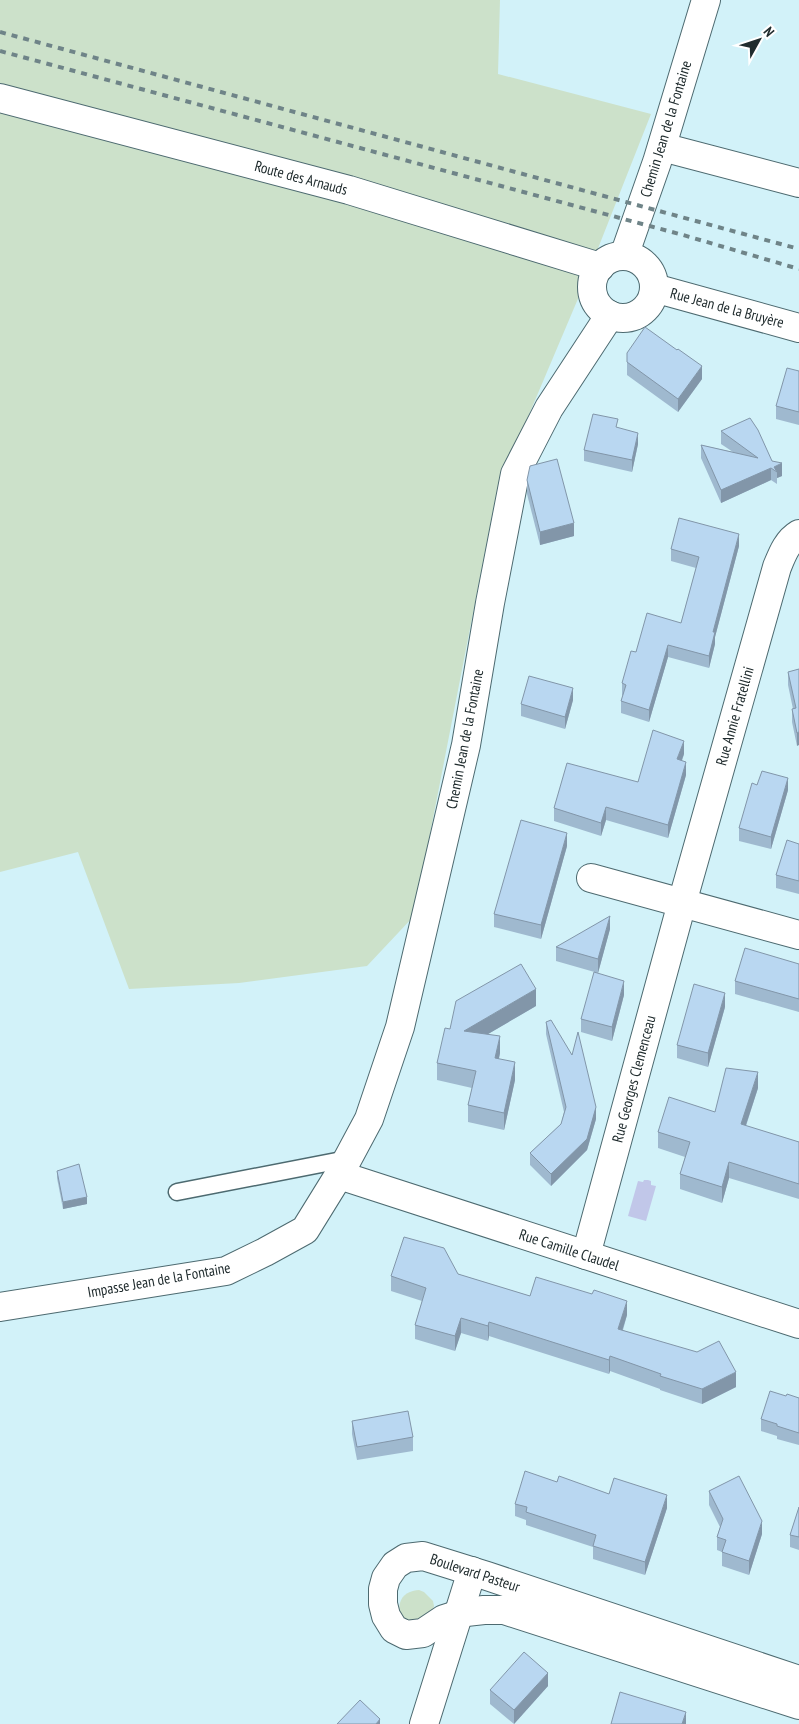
<svg xmlns="http://www.w3.org/2000/svg" width="799" height="1724" viewBox="0 0 799 1724" font-family="'PT Sans Narrow',sans-serif">
	<style>
		.green { fill: #cce1ca }
		.water { fill: #c1c7e9 }
		.lines { fill: none; stroke-linecap: round; stroke-linejoin: round }
		.service-casing { stroke: #4d6a70; stroke-width: 19 }
		.minor-casing { stroke: #4d6a70; stroke-width: 30 }
		.tertiary-casing { stroke: #4d6a70; stroke-width: 30 }
		.service { stroke: #fff; stroke-width: 16 }
		.minor { stroke: #fff; stroke-width: 28 }
		.tertiary { stroke: #fff; stroke-width: 28 }
		.rail { stroke: #6f8488; stroke-width: 4; stroke-dasharray: 6 6; stroke-linecap: butt }
		.wall { fill: #9fb9cf }
		.shaded-wall { fill: #8296a9 }
		.building { fill: #b9d7f1; stroke: #8296a9 }
		.labels { text-anchor: middle; stroke-width: 4; stroke-linejoin: round; paint-order: stroke }
		.street-label { font-size: 15px; fill: #202c2e; stroke: #fff }
	</style>
	<rect width="100%" height="100%" fill="#d2f2f9"/>
	<!-- green -->
	<g class="green">
		<path d="M0,0h500l-2,74 153,40 -71,180 -83,196 -83,426 -47,50 -128,17 -110,6 -51,-137 -78,20z"/>
		<path d="M419,1590l5,2 9,9 1,5 -2,11 -25,6 -7,-8c-3,-15 4,-24 19,-25z"/>
	</g>
	<!-- water -->
	<path class="water" d="M644,1180h4l3,1v4l5,1 -10,35 -18,-5 10,-35 5,1z"/>
	<g class="lines">
		<!-- service casing -->
		<g class="service-casing">
			<path id="service" d="M177,1192l170,-33"/>
		</g>
		<!-- minor casing -->
		<g class="minor-casing">
			<g id="minor">
				<path d="M662,147l137,36"/>
				<path d="M624,256l33,-94 49,-162"/>
				<circle cx="623" cy="287" r="31"/>
				<path d="M654,288l145,40"/>
				<path d="M591,878l208,57"/>
				<path d="M339,1175l460,149"/>
				<path d="M586,1255l96,-352 95,-336c5,-12 10,-26 22,-33"/>
				<path d="M0,1307l226,-36 39,-19 40,-22 34,-55 30,-56 31,-92 66,-282 24,-142 25,-129 34,-66 61,-93"/>
				<path d="M799,1680l-312,-104 -64,-20 -17,2 -11,7 -9,13 -3,11v15l3,12 8,13 12,6 17,-2 21,-14 22,-7 18,-2h20l295,95"/>
				<path d="M424,1724l48,-153"/>
			</g>
		</g>
		<!-- tertiary casing -->
		<g class="tertiary-casing">
			<path id="tertiary" d="M0,98l349,92 251,77"/>
		</g>
		<!-- service -->
		<use href="#service" class="service"/>
		<!-- minor -->
		<use href="#minor" class="minor"/>
		<!-- tertiary -->
		<use href="#tertiary" class="tertiary"/>
		<!-- rail -->
		<g class="rail">
			<path d="M0,32l799,217"/>
			<path d="M0,51l683,184 116,34"/>
		</g>
	</g>
	<!-- wall -->
	<g class="wall">
		<path d="M627,353l75,26 -24,33 -51,-37z"/>
		<path d="M799,371v54l-23,-6v-13z"/>
		<path d="M618,428l20,16 -6,28 -48,-11v-11z"/>
		<path d="M721,431l51,30 10,15 -5,2v6l-6,-4 -50,23 -20,-45v-13l32,7 -12,-8z"/>
		<path d="M527,480l47,56 -34,9 -13,-51z"/>
		<path d="M739,546l-24,91v7l-6,24 -41,-11 -19,65 -28,-9v-12l2,-5 -1,-1v-12l14,-31 45,-29 15,-55 -25,-7v-12z"/>
		<path d="M799,669l-2,77 -5,-24v-13h1l-5,-24v-13z"/>
		<path d="M573,700l-8,29 -44,-13v-12z"/>
		<path d="M684,754l-2,7 4,14 -18,63 -62,-18 -5,16 -47,-15v-13l84,-26z"/>
		<path d="M757,785l31,5 -17,59 -32,-8v-13z"/>
		<path d="M799,844v50l-23,-6v-13z"/>
		<path d="M567,846l-26,93 -47,-12v-13z"/>
		<path d="M610,929l-12,44 -42,-12v-14z"/>
		<path d="M799,964v48l-64,-18v-13z"/>
		<path d="M624,995l-12,46 -31,-9v-13z"/>
		<path d="M536,1006l-48,28 12,19 -1,6 16,21 -11,50 -36,-8v-17l4,-17 -35,-8v-17l13,-34z"/>
		<path d="M725,1007l-17,60 -31,-9v-13z"/>
		<path d="M546,1022l50,97 -9,31 -36,36 -21,-21v-12l31,-29 3,-12 -18,-78z"/>
		<path d="M758,1088l-12,38 53,16v57l-70,-21 -7,25 -42,-14v-15l5,-17 -27,-9v-16l57,-20z"/>
		<path d="M57,1171l30,33 -24,5 -6,-31z"/>
		<path d="M458,1274l72,22 97,19 -4,15 113,57 -34,17 -42,-14v-1l-50,-18 -1,3 -120,-38 -1,5 -27,-8 -6,18 -40,-12v-14l7,-24 -31,-10v-15z"/>
		<path d="M786,1396l13,2v47l-22,-6v-3l-16,-5v-12z"/>
		<path d="M352,1421l61,16v14l-56,9 -5,-26z"/>
		<path d="M557,1482l52,12 58,14 -22,67 -52,-16v-12l-67,-22v-5l-11,-4v-12z"/>
		<path d="M709,1491l53,43 -13,41 -27,-9v-14l-5,-2v-13l3,-10 -11,-22z"/>
		<path d="M799,1507v43l-9,-3v-12z"/>
		<path d="M548,1686l-34,38 -24,-20v-14z"/>
	</g>
	<!-- shaded-wall -->
	<g class="shaded-wall">
		<path d="M702,366v13l-24,33v-13z"/>
		<path d="M638,433v11l-6,28v-12z"/>
		<path d="M782,463v13l-5,2v-6l-3,-5z"/>
		<path d="M771,468v12l-50,23v-13z"/>
		<path d="M574,523v13l-34,9v-13z"/>
		<path d="M739,534v12l-24,91v7l-6,24v-12l4,-24z"/>
		<path d="M668,645v12l-19,65v-12z"/>
		<path d="M573,688v12l-8,29v-12z"/>
		<path d="M799,732v13l-2,1v-13z"/>
		<path d="M684,741v13l-7,18v-13z"/>
		<path d="M686,762v13l-18,63v-13z"/>
		<path d="M788,778v12l-17,59v-12z"/>
		<path d="M606,807v13l-5,16v-13z"/>
		<path d="M567,833v13l-26,93v-14z"/>
		<path d="M610,916v13l-12,44v-14z"/>
		<path d="M624,981v14l-12,46v-14z"/>
		<path d="M536,989v17l-72,42v-17z"/>
		<path d="M725,993v14l-17,60v-14z"/>
		<path d="M500,1036v17l-5,22v-17z"/>
		<path d="M515,1062v18l-11,50v-17z"/>
		<path d="M758,1072v16l-17,52v-16z"/>
		<path d="M596,1107v12l-9,31 -36,36v-12z"/>
		<path d="M729,1162v16l-7,25v-16z"/>
		<path d="M87,1197v7l-24,5v-7z"/>
		<path d="M627,1301v14l-9,29v-15z"/>
		<path d="M461,1318v15l-6,18v-15z"/>
		<path d="M489,1322v14l-1,5v-15z"/>
		<path d="M610,1356v15l-1,3v-14z"/>
		<path d="M736,1372v15l-34,17v-15z"/>
		<path d="M667,1495v13l-22,67v-13z"/>
		<path d="M762,1521v13l-13,41v-14z"/>
		<path d="M548,1673v13l-34,38v-14z"/>
		<path d="M686,1712v12h-4z"/>
		<path d="M380,1719v5h-4z"/>
	</g>
	<!-- building -->
	<g class="building">
		<path d="M645,327l32,23 1,-1 24,17 -24,33 -51,-37v-9z"/>
		<path d="M787,368l12,3v41l-23,-6z"/>
		<path d="M593,414l25,5 -2,8 22,6 -6,27 -48,-10z"/>
		<path d="M750,418l8,12 14,31 10,2 -8,4 3,5 -6,-4 -50,22 -20,-45 57,13 -37,-27z"/>
		<path d="M557,459l17,64 -34,9 -13,-52 3,-14z"/>
		<path d="M679,518l60,16 -26,98h2l-6,24 -41,-11 -19,65 -28,-9 5,-16 -4,-2 9,-32 5,1 11,-39 34,10 18,-66 -28,-8z"/>
		<path d="M799,669v63l-2,1 -5,-24 4,-1 -8,-36z"/>
		<path d="M529,676l44,12 -8,29 -44,-13z"/>
		<path d="M653,730l31,11 -7,18 9,3 -18,63 -62,-18 -5,16 -47,-15 13,-45 71,19z"/>
		<path d="M762,771l26,7 -17,59 -32,-9 13,-45 5,2z"/>
		<path d="M521,820l46,13 -26,92 -47,-11z"/>
		<path d="M787,840l12,4v37l-23,-6z"/>
		<path d="M610,916l-12,43 -42,-12z"/>
		<path d="M745,948l54,16v35l-64,-18z"/>
		<path d="M521,964l15,25 -72,42 36,5 -5,22 20,4 -11,51 -36,-8 8,-34 -39,-8 8,-35 5,1 6,-28z"/>
		<path d="M594,972l30,9 -12,46 -31,-8z"/>
		<path d="M694,984l31,9 -17,60 -31,-8z"/>
		<path d="M551,1020l21,35 6,-23 18,75 -9,32 -36,35 -21,-21 31,-29 5,-17 -20,-85z"/>
		<path d="M726,1068l32,4 -17,52 58,18v42l-70,-22 -7,25 -42,-13 10,-32 -32,-10 11,-35 46,15z"/>
		<path d="M79,1164l8,33 -24,5 -6,-31z"/>
		<path d="M404,1237l40,11 14,26 72,22 6,-19 56,17 2,-4 33,11 -9,28 79,23 22,-11 17,31 -34,17 -42,-13 1,-2 -51,-18 -1,4 -120,-38 -1,4 -27,-8 -6,18 -40,-11 11,-37 -35,-12z"/>
		<path d="M770,1391l16,5 1,-2 12,4v35l-22,-7v-2l-16,-5z"/>
		<path d="M408,1411l5,26 -56,10 -5,-26z"/>
		<path d="M525,1471l32,11 2,-6 50,18 5,-16 53,17 -22,67 -52,-16 3,-11 -70,-23 1,-5 -12,-3z"/>
		<path d="M739,1476l23,45 -13,40 -27,-9 4,-12 -9,-3 6,-18 -14,-28z"/>
		<path d="M799,1507v30l-9,-2z"/>
		<path d="M524,1652l24,21 -34,37 -24,-20z"/>
		<path d="M620,1692l66,20 -4,12h-71z"/>
		<path d="M360,1700l20,19 -4,5h-39z"/>
	</g>
	<g class="labels">
		<!-- street labels -->
		<g class="street-label">
			<text transform="translate(666 129) rotate(-73)" y="5">Chemin Jean de la Fontaine</text>
			<text transform="translate(301 178) rotate(15)" y="5">Route des Arnauds</text>
			<text transform="translate(727 308) rotate(15)" y="5">Rue Jean de la Bruyère</text>
			<text transform="translate(735 716) rotate(-74)" y="5">Rue Annie Fratellini</text>
			<text transform="translate(465 739) rotate(-79)" y="5">Chemin Jean de la Fontaine</text>
			<text transform="translate(634 1079) rotate(-75)" y="5">Rue Georges Clemenceau</text>
			<text transform="translate(569 1250) rotate(18)" y="5">Rue Camille Claudel</text>
			<text transform="translate(159 1280) rotate(-10)" y="5">Impasse Jean de la Fontaine</text>
			<text transform="translate(475 1573) rotate(18)" y="5">Boulevard Pasteur</text>
		</g>
	</g>
	<!-- north arrow -->
	<g transform="translate(759 40) rotate(50)" stroke="#ffffff" stroke-width="4" paint-order="stroke">
	<path d="M0-4L9 19L0 12L-9 19Z" fill="#202c2e"/>
	<text y="-8" font-size="14" font-weight="bold" text-anchor="middle" fill="#202c2e">N</text>
	</g>
</svg>
